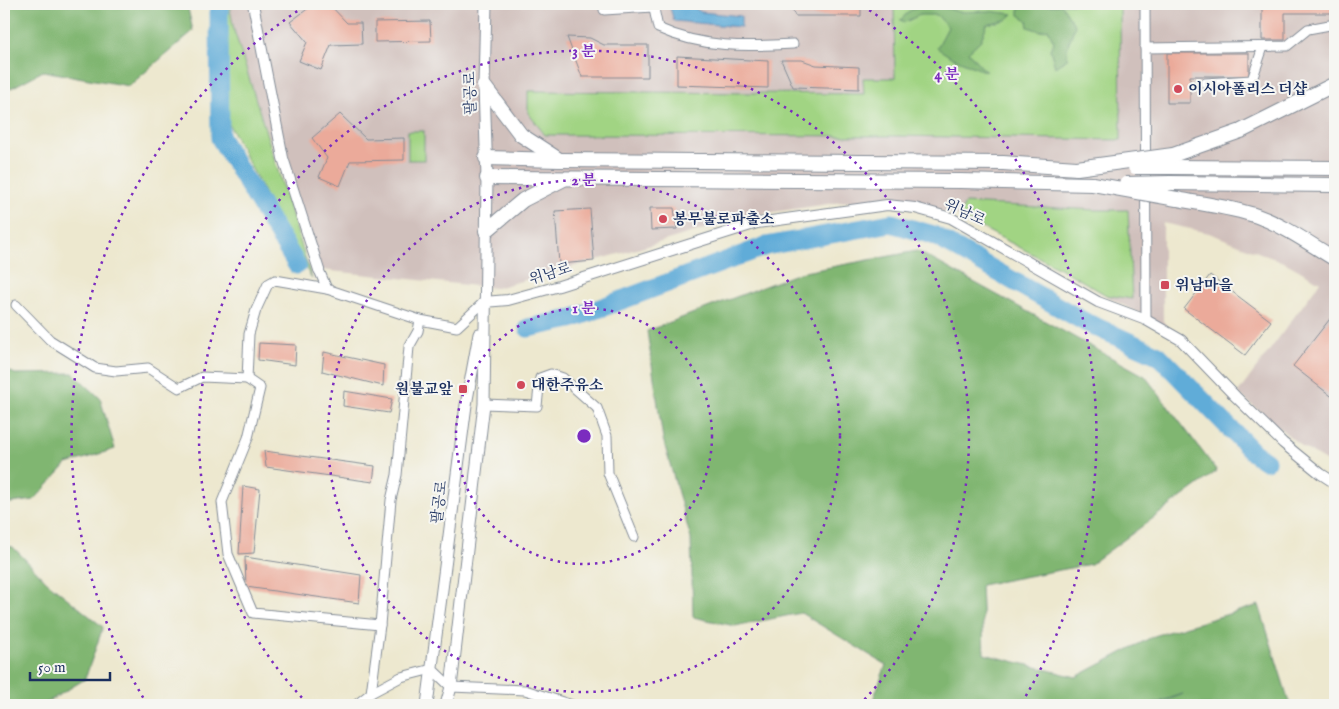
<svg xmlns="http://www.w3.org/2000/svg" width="1339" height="709" viewBox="0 0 1339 709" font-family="'IM FELL English','Noto Serif KR',serif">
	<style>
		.industrial { fill: #d0c0bc }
		.green { fill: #a1d483; stroke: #5e8270 }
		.forest { fill: #80b671; stroke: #4e7268 }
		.water { fill: #60acd8; stroke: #3e6e9b }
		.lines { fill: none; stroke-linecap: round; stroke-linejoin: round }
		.river { stroke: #60acd8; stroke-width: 19 }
		.building { fill: #ebaa9a }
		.minor-casing { stroke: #848c96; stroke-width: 11 }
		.tertiary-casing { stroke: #848c96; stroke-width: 12 }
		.secondary-casing { stroke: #848c96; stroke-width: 13 }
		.trunk-casing { stroke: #848c96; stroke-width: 16 }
		.minor { stroke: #fff; stroke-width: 9 }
		.tertiary { stroke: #fff; stroke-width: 10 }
		.secondary { stroke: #fff; stroke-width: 11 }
		.trunk { stroke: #fff; stroke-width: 14 }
		.trunk-bridge-casing { stroke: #848c96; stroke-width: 16; stroke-linecap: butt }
		.trunk-bridge { stroke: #fff; stroke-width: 14 }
		.ring { fill: none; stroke: #7b2cbf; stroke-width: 2.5; stroke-dasharray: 2.5 5 }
		.poi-dot { fill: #d1495b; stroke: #f6f6f2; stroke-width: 2 }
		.labels { text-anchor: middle; stroke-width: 4; stroke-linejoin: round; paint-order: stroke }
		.poi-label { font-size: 15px; font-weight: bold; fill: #1b2f5e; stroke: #f6f6f2; text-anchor: start }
		.street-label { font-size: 15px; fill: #1b2f5e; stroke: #f6f6f2 }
		.centre { fill: #7b2cbf; stroke: #f6f6f2; stroke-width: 2.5 }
		.ring-label { font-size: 15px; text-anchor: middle; font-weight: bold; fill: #7b2cbf; stroke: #f6f6f2; stroke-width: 4; stroke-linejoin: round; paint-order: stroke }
	</style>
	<rect width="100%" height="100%" fill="#f6f6f2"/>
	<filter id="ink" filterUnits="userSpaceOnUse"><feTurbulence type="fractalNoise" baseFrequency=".02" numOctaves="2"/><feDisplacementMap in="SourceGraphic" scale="10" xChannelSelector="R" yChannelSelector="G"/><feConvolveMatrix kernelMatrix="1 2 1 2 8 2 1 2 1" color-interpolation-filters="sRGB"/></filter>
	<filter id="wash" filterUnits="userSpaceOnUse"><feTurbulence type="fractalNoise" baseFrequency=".0096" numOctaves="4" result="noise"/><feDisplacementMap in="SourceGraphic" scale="20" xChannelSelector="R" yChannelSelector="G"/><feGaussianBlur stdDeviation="1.12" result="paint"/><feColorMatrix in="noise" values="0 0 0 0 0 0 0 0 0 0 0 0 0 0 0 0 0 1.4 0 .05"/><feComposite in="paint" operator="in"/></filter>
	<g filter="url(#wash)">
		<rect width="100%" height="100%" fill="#ede8cf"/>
		<!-- industrial -->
		<path class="industrial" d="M229,4h1106v463l-34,-21 -63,-53 82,-111 -34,-19 -77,-30 -46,-10v98l5,7 -53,-27 -48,-29 -108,-56 -40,-10 -70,-5 -102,15 -103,31 -148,41 -175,-18 -60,-155 -27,-85z"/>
		<!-- green -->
		<g class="green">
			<path d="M211,4h18l5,26 78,249 -40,-71 -46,-89z"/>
			<path d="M894,4h226l1,136 -225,-4 -351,-1 -17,-22v-22l336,3 -1,-16h32z"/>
			<rect x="408" y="131" width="16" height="29"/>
			<path d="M965,203l131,7h32l4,89 -26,-4 -39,-23 -108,-56z"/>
		</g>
		<!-- forest -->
		<g class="forest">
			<path d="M4,4h183l6,27 -64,55 -86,-15 -39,21z"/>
			<path d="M926,4h10l22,8 30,-1 25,3 -7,6 -19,4 -6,16 -13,12 18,20 -35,-15 -14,-9 11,-21 -11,-12h-17l-15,7 -5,-2 11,-10z"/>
			<path d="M1062,5l13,21 -8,21v12l-12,8 -5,-18 4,-7 -6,-13 -8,2 -12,-4 -1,-7 -8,-5v-9z"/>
			<path d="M917,251l228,125 72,95 -126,93 -110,21 3,69 92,23 78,-41 105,-31 31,100h-136l29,-11 -32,11h-280l15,-40 -85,-52 -66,13 -42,-9 -2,-78 -28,-100 -16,-108 152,-58z"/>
			<path d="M4,368l11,6 58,-1 27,25 15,51 -48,15 -33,36 -30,4z"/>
			<path d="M4,546l9,1 34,35 56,45 -18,52 -42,26h-39z"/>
		</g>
		<!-- water -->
		<path class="water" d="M669,4h19l13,8 40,4v11l-67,-6z"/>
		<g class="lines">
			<!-- river -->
			<g class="river">
				<path d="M219,4l1,134 77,127"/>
				<path d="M528,328l43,-9 195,-73 125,-23 42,12 152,87 73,33 96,98 12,8"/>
			</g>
		</g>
		<g id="blocks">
			<!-- building -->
			<g class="building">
				<path d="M314,4h15l18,19h14l1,21 -31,1 -10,25 -22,-9 8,-19 -17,-20z"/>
				<path d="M790,4h71v12h-66z"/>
				<path d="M1262,4h73v9h-50v27h-23z"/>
				<path d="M430,21l1,20 -56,1v-20z"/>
				<path d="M567,37l23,1 14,7h44v32h-66z"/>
				<path d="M1167,53h82v23h-59v27h-23z"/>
				<path d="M677,56l91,5v27l-91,-3z"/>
				<path d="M781,60h21l14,5 43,2v22l-66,-2z"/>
				<path d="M340,114l26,25 38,-1v22l-54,1 -10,25 -21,-9 8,-19 -15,-20z"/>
				<path d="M650,208h24l3,21 -26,1z"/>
				<path d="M590,209l4,52 -35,3 -4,-53z"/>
				<path d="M1210,275l61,46 -26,34 -61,-46z"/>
				<path d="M1333,315l2,3v81l-42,-33z"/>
				<path d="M259,343l37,2 -1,20 -37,-5z"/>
				<path d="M324,352l60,13 -1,21 -61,-15z"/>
				<path d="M344,391l48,8 -3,14 -46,-7z"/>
				<path d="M264,451l111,15 -2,16 -107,-15z"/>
				<path d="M243,486l17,3 -6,64 -15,1z"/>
				<path d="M245,557l116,18 -2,28 -113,-16z"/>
			</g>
		</g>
	</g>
	<g filter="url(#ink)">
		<use href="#blocks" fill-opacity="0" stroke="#848c96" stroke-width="1"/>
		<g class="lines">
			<!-- minor casing -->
			<g class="minor-casing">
				<g id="minor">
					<path d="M653,4l5,24c44,20 89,19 135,16"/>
					<path d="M1145,4l1,316"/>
					<path d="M604,10l49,-3"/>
					<path d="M1145,48l142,-2 21,-17 27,-5"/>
					<path d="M1205,83l47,-3 11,-33"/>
					<path d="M319,270l8,19 93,31 37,7 27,-25"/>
					<path d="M16,305l34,35 45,28 21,3 32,-3 31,20 23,-11 45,2 2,-45 7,-24 12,-26 7,-4 52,9"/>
					<path d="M247,379l13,9 -12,50 -26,64 6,52 25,59 127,12"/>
					<path d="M484,404l53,2 3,-28 11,-4 12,4 34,30 10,28 1,37 26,64"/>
					<path d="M371,693l9,-68 11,-125 6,-25 12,-128 9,-16 2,-11"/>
					<path d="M356,705l15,-12 30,-16 31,-8 19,18 74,3 47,15"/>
				</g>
			</g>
			<!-- tertiary casing -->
			<g class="tertiary-casing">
				<g id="tertiary">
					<path d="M253,4l30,154 36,112"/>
					<path d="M484,302l24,-2 51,-14 198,-63 130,-18 28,3 36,10 147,84 48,18 35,20 55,57 47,46 38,31 14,9"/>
				</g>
			</g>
			<!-- secondary casing -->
			<g class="secondary-casing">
				<g id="secondary">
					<path d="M427,705l39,-300 13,-71"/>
					<path d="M446,705l5,-18 33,-283 3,-226 -3,-92 2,-82"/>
				</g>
			</g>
			<!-- trunk casing -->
			<g class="trunk-casing">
				<g id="trunk">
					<path d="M484,86l37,49 37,24"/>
					<path d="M1173,155l68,-24 94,-47"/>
					<path d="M486,158l73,2 444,3 74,5"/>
					<path d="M1169,167l166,1"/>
					<path d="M487,178l473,3 133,3"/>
					<path d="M1170,183l165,2"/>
					<path d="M1177,199c26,5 55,8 80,17 28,10 53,28 78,43"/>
					<path d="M486,231l37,-31 39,-20"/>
				</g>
			</g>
			<!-- minor -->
			<use href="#minor" class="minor"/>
			<!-- tertiary -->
			<use href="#tertiary" class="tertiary"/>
			<!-- secondary -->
			<use href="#secondary" class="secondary"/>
			<!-- trunk -->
			<use href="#trunk" class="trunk"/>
			<!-- trunk-bridge casing -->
			<g class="trunk-bridge-casing">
				<g id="trunk-bridge">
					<path d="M1135,167h34"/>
					<path d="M1077,168l96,-13"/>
					<path d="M1093,184l84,15"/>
					<path d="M1126,184l44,-1"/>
				</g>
			</g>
			<!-- trunk-bridge -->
			<use href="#trunk-bridge" class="trunk-bridge"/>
		</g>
	</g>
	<!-- distance rings -->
	<g class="ring">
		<circle cx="584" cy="436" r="128"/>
		<circle cx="584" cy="436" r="256"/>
		<path d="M307 703A385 385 0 1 1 861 703"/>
		<path d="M147 704A513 513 0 0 1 305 6M863 6A513 513 0 0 1 1021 704"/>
	</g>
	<!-- markers -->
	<g class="poi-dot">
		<circle cx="1178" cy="89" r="5"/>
		<circle cx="663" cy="219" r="5"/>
		<rect x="1160" y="280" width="10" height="10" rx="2.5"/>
		<circle cx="521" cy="385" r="5"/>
		<rect x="458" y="384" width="10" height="10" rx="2.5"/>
	</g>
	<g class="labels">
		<!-- poi labels -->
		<g class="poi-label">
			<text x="1188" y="94">이시아폴리스 더샵</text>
			<text x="673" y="224">봉무불로파출소</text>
			<text x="1175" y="290">위남마을</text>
			<text x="531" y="390">대한주유소</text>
			<text x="453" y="394" text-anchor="end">원불교앞</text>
		</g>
		<!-- street labels -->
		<g class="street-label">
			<text transform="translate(470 93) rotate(-91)" y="5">팔공로</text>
			<text transform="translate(965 212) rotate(25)" y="5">위남로</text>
			<text transform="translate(550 273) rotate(-17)" y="5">위남로</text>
			<text transform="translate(439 502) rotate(-83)" y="5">팔공로</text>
		</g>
	</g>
	<circle cx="584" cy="436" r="8" class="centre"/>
	<g class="ring-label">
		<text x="584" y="56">3 분</text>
		<text x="947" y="79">4 분</text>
		<text x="584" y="185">2 분</text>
		<text x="584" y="313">1 분</text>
	</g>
	<!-- margin -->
	<rect width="1339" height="709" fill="none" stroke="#f6f6f2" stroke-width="20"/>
	<!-- scale -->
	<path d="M30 672v8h80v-8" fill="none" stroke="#1b2f5e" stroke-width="2.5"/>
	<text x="38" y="672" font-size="15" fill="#1b2f5e" stroke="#f6f6f2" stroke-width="4" paint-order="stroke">50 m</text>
</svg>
